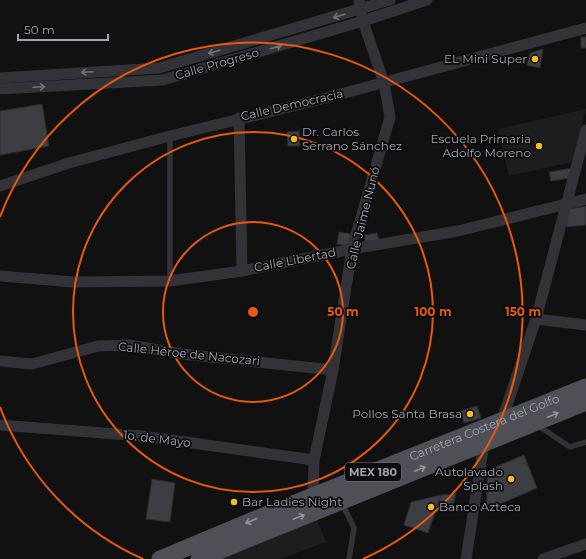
<svg xmlns="http://www.w3.org/2000/svg" width="586" height="559" viewBox="0 0 586 559" font-family="Montserrat,sans-serif">
	<style>
		.built { fill: #1d1d1f }
		.building { fill: #3d3e43; stroke: #2b2b2f }
		.lines { fill: none; stroke-linecap: round; stroke-linejoin: round }
		.service { stroke: #323238; stroke-width: 5.5 }
		.minor { stroke: #323238; stroke-width: 11 }
		.primary { stroke: #4e4f57; stroke-width: 17 }
		.oneway { stroke: #6f727c }
		.oneway2 { stroke: #9095a1 }
		.ring { fill: none; stroke: #e8590c; stroke-width: 2 }
		.poi-dot { fill: #fabb21; stroke: #0c0c0d; stroke-width: 1.5 }
		.labels { text-anchor: middle; stroke-width: 3.5; stroke-linejoin: round; paint-order: stroke }
		.shield { fill: #0c0c0d; stroke: #747882; stroke-width: 1 }
		.shield-label { font-size: 11px; font-weight: bold; fill: #a1a6b4 }
		.poi-label { font-size: 12px; fill: #a1a6b4; stroke: #0c0c0d; text-anchor: end }
		.street-label { font-size: 12px; fill: #a1a6b4; stroke: #0c0c0d }
		.centre { fill: #e8590c; stroke: #0c0c0d; stroke-width: 2 }
		.ring-label { font-size: 12px; text-anchor: middle; font-weight: bold; fill: #e8590c; stroke: #0c0c0d; stroke-width: 3.5; stroke-linejoin: round; paint-order: stroke }
	</style>
	<rect width="100%" height="100%" fill="#111112"/>
	<!-- built -->
	<g class="built">
		<path d="M586,109l-14,53 -63,14 -11,-47z"/>
		<path d="M317,520l9,22 -46,17h-67z"/>
	</g>
	<!-- building -->
	<g class="building">
		<rect x="581" y="37" width="5" height="11"/>
		<path d="M543,49l-3,19 -13,-3 3,-12z"/>
		<path d="M42,104l7,42 -49,9v-44z"/>
		<path d="M299,131l1,15h-12l-1,-14z"/>
		<path d="M572,168l-3,10 -18,3 -2,-9z"/>
		<path d="M586,206v19l-20,2 3,-18z"/>
		<path d="M339,232l12,2 -2,12 -12,-2z"/>
		<path d="M377,233l2,8 -13,3 -2,-9z"/>
		<path d="M477,406l4,12 -17,5 -4,-12z"/>
		<path d="M524,455l13,33 -51,22 2,-40z"/>
		<path d="M152,479l23,4 -5,39 -24,-3z"/>
		<path d="M456,494l-4,16 -15,-4 4,-11z"/>
		<path d="M441,495l-13,38 -24,-8 7,-23z"/>
	</g>
	<g class="lines">
		<!-- service -->
		<g class="service">
			<path d="M170,136v145"/>
			<path d="M537,425l33,22 16,-5"/>
			<path d="M342,503l12,25 -5,31"/>
		</g>
		<!-- minor -->
		<g class="minor">
			<path d="M0,78l159,-10 231,-68"/>
			<path d="M0,89l163,-9 200,-59 64,-21"/>
			<path d="M239,118l3,153"/>
			<path d="M0,186l69,-23 101,-27 156,-38 260,-70"/>
			<path d="M0,276l74,6 96,-1 72,-10 110,-22 106,-18 128,-32"/>
			<path d="M536,319l50,6"/>
			<path d="M0,361l32,3 66,-18 32,-1 52,9 151,16"/>
			<path d="M502,420l34,-101 50,-189"/>
			<path d="M0,425l142,11 172,24"/>
			<path d="M315,500l-2,-4 1,-36 19,-90 19,-121 38,-132 -6,-34 -21,-62 -4,-21"/>
			<path d="M466,559l18,-116"/>
			<path d="M543,559l43,-15"/>
		</g>
		<!-- primary -->
		<g class="primary">
			<path id="s1" d="M160,559l120,-50 306,-122"/>
			<path d="M199,559l387,-157"/>
		</g>
	</g>
	<!-- one-way arrows -->
	<defs><path id="oneway-shaft" d="M-6 0H5M1.5-3L5.5 0L1.5 3" fill="none" stroke-width="1.6" stroke-linecap="round" stroke-linejoin="round"/></defs>
	<g class="oneway">
		<use href="#oneway-shaft" transform="translate(339 16) rotate(164)"/>
		<use href="#oneway-shaft" transform="translate(276 47) rotate(-16)"/>
		<use href="#oneway-shaft" transform="translate(214 52) rotate(164)"/>
		<use href="#oneway-shaft" transform="translate(87 72) rotate(177)"/>
		<use href="#oneway-shaft" transform="translate(39 87) rotate(-3)"/>
	</g>
	<g class="oneway2">
		<use href="#oneway-shaft" transform="translate(553 415) rotate(-22)"/>
		<use href="#oneway-shaft" transform="translate(420 469) rotate(-22)"/>
		<use href="#oneway-shaft" transform="translate(299 517) rotate(-22)"/>
		<use href="#oneway-shaft" transform="translate(251 521) rotate(157)"/>
	</g>
	<!-- distance rings -->
	<g class="ring">
		<circle cx="253" cy="312" r="90"/>
		<circle cx="253" cy="312" r="180"/>
		<path d="M143 559A270 270 0 0 1 0 407M0 217A270 270 0 1 1 363 559"/>
	</g>
	<!-- markers -->
	<g class="poi-dot">
		<circle cx="535" cy="59" r="4"/>
		<circle cx="294" cy="139" r="4"/>
		<circle cx="539" cy="146" r="4"/>
		<circle cx="470" cy="414" r="4"/>
		<circle cx="511" cy="479" r="4"/>
		<circle cx="234" cy="502" r="4"/>
		<circle cx="431" cy="507" r="4"/>
	</g>
	<g class="labels">
		<!-- shield labels -->
		<rect class="shield" x="345" y="463" width="56" height="18" rx="3"/>
		<g class="shield-label">
			<text x="373" y="476">MEX 180</text>
		</g>
		<!-- poi labels -->
		<g class="poi-label">
			<text x="527" y="63">EL Mini Super</text>
			<text x="302" y="136" text-anchor="start">Dr. Carlos<tspan x="302" dy="14">Serrano Sánchez</tspan></text>
			<text x="531" y="143">Escuela Primaria<tspan x="531" dy="14">Adolfo Moreno</tspan></text>
			<text x="462" y="418">Pollos Santa Brasa</text>
			<text x="503" y="476">Autolavado<tspan x="503" dy="14">Splash</tspan></text>
			<text x="242" y="506" text-anchor="start">Bar Ladies Night</text>
			<text x="439" y="511" text-anchor="start">Banco Azteca</text>
		</g>
		<!-- street labels -->
		<g class="street-label">
			<text transform="translate(217 64) rotate(-16)" y="4">Calle Progreso</text>
			<text transform="translate(292 105) rotate(-13)" y="4">Calle Democracia</text>
			<text transform="translate(363 218) rotate(-76)" y="4">Calle Jaime Nunó</text>
			<text transform="translate(295 260) rotate(-11)" y="4">Calle Libertad</text>
			<text transform="translate(189 354) rotate(6)" y="4">Calle Héroe de Nacozari</text>
			<text dy="4" stroke="none"><textPath href="#s1" startOffset="350">Carretera Costera del Golfo</textPath></text>
			<text transform="translate(157 439) rotate(7)" y="4">1o. de Mayo</text>
		</g>
	</g>
	<circle cx="253" cy="312" r="6" class="centre"/>
	<g class="ring-label">
		<text x="343" y="316">50 m</text>
		<text x="433" y="316">100 m</text>
		<text x="523" y="316">150 m</text>
	</g>
	<!-- scale -->
	<path d="M18 34v6h90v-6" fill="none" stroke="#a1a6b4" stroke-width="2"/>
	<text x="24" y="34" font-size="12" fill="#a1a6b4" stroke="#0c0c0d" stroke-width="3" paint-order="stroke">50 m</text>
</svg>
